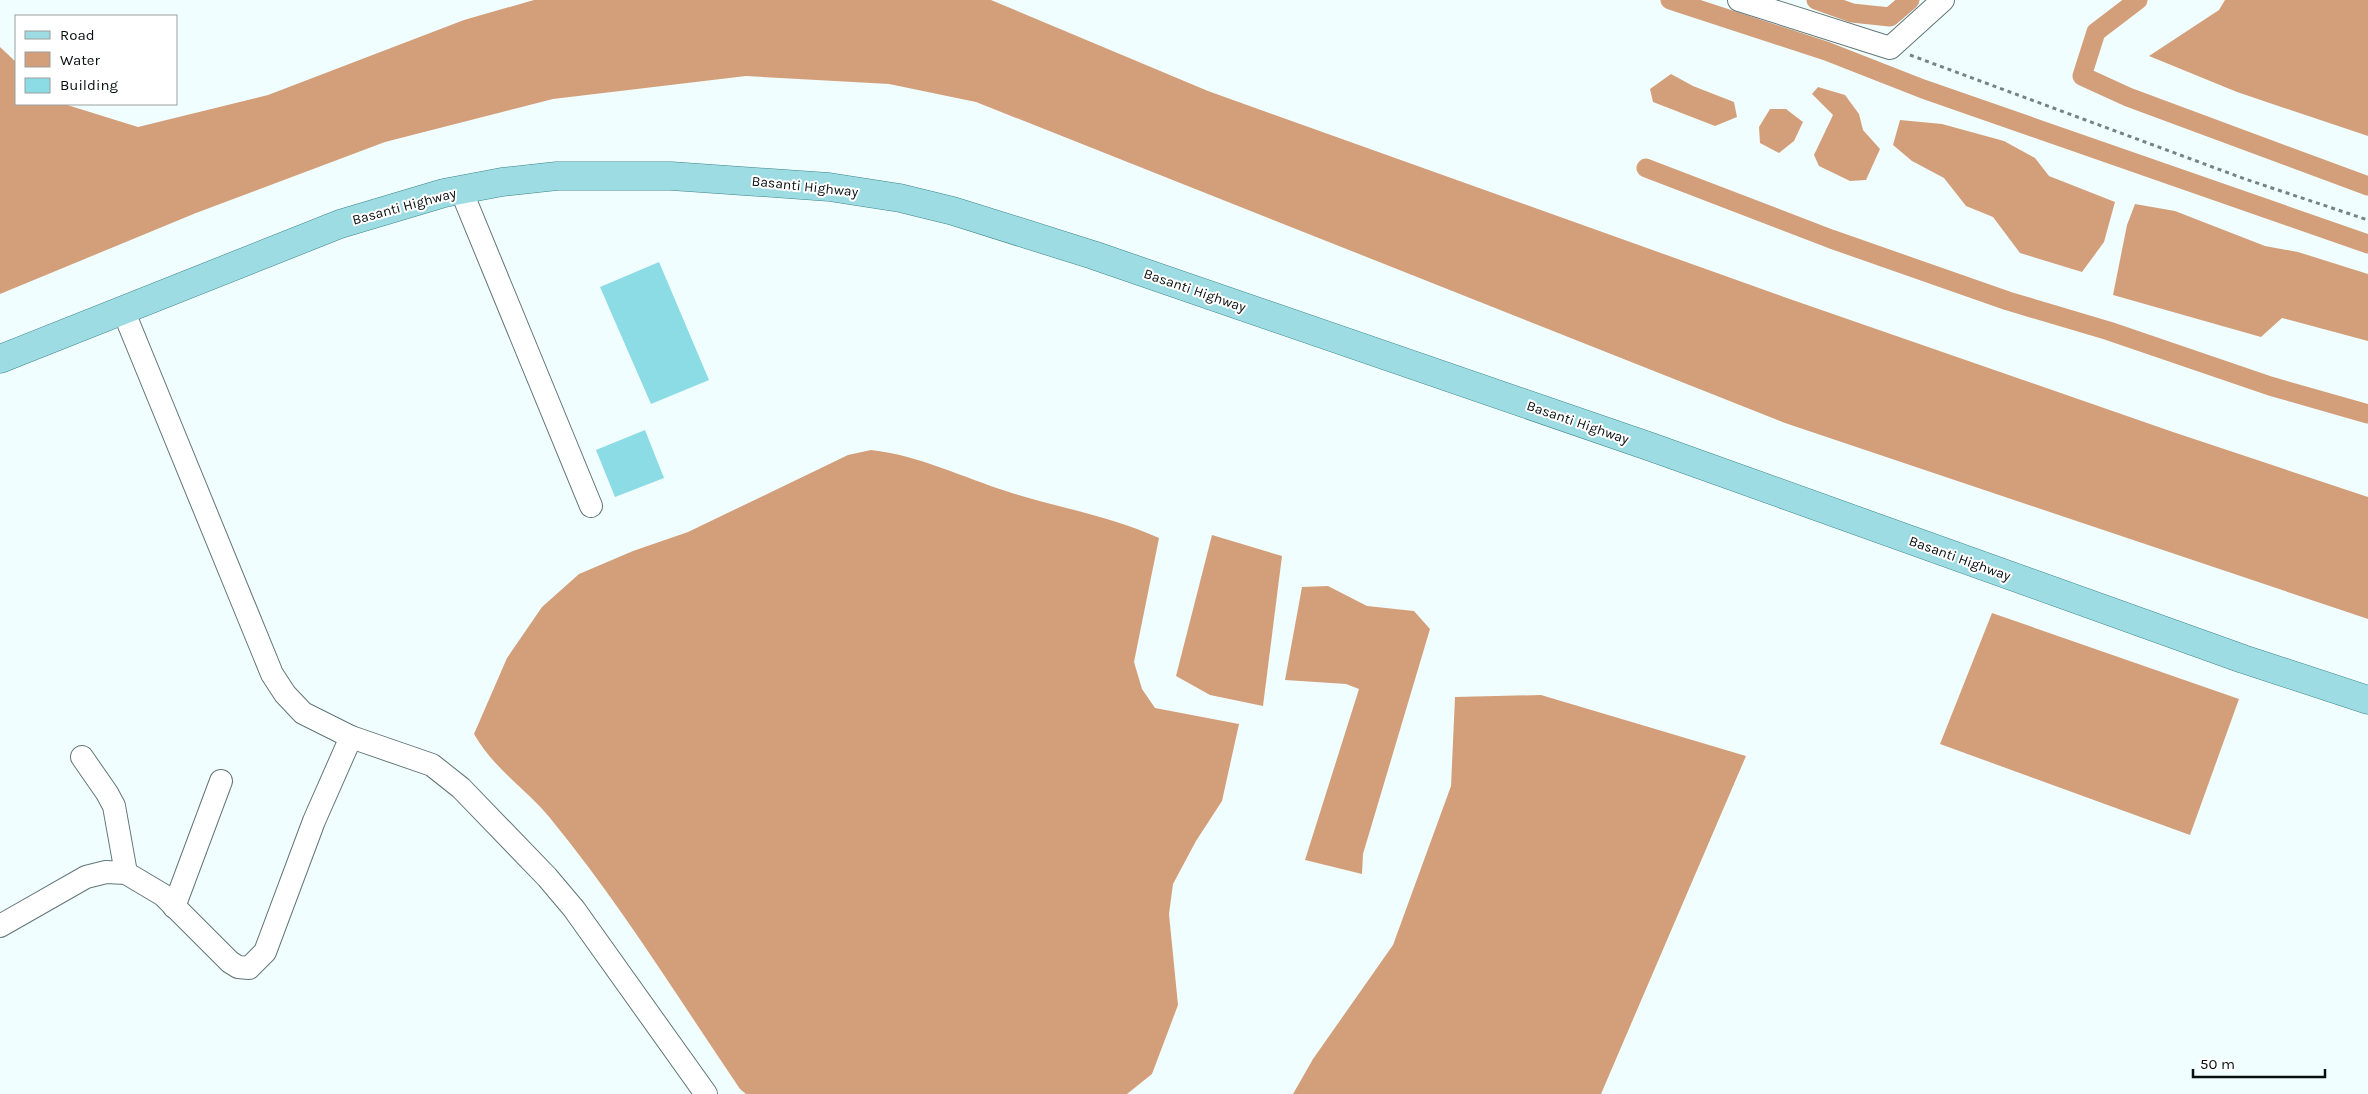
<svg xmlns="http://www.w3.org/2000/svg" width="2368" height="1094" viewBox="0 0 2368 1094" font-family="Karla,sans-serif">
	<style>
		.water { fill: #d39f7a }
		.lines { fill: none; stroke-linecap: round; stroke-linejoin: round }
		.canal { stroke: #d39f7a; stroke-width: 19 }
		.building { fill: #8bdce4 }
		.minor-casing { stroke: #637577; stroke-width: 24 }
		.major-casing { stroke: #3e858c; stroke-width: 29 }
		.path { stroke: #788283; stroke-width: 3; stroke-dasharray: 4 4; stroke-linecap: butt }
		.minor { stroke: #fff; stroke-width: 22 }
		.major { stroke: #9ddce2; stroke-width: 28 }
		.labels { text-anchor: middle; stroke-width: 4; stroke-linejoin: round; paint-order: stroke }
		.street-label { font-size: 14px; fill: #080f0f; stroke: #fff }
	</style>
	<rect width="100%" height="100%" fill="#f1feff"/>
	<!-- water -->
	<g class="water">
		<path d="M534,0h457l217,91 576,206 389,135 195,65v122l-583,-196 -809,-321 -87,-18 -143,-8 -193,23 -168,43 -189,71 -196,81v-247l16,15v42h48l74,23 130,-32 196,-75z"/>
		<path d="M2225,0h143v136l-131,-44 -88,-36 70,-46z"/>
		<path d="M1671,74l22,12 41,16 3,15 -22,9 -62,-24 -3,-13z"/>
		<path d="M1818,87l27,8 14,19 4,16 17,19 -14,31 -16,1 -31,-15 -5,-11 19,-40 -21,-21z"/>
		<path d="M1770,109h16l17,13 -9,19 -15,12 -19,-10 -1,-16z"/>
		<path d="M1900,120l42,4 62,17 31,17 14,18 66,26 -11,40 -22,30 -62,-19 -27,-36 -27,-11 -22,-28 -32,-17 -19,-16z"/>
		<path d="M2135,204l40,7 90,35 33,6 70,22v67l-86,-23 -21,19 -148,-42 14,-70z"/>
		<path d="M871,450c48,5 93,28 138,42 50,16 102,24 150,46l-25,124 8,27 13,19 84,16 -17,77 -26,40 -23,43 -4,30 9,91 -26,69 -25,20h-381l-6,-5c-62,-91 -120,-186 -190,-271 -24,-29 -57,-50 -76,-84l33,-76 35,-51 37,-33 54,-23 55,-19 160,-77z"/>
		<path d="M1212,535l70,21 -19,150 -53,-11 -34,-19z"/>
		<path d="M1328,586l39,20 47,5 16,18 -67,225 -1,20 -57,-14 54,-171 -13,-5 -61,-4 17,-93z"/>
		<path d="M1992,613l247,86 -49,136 -250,-91z"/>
		<path d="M1541,695l205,61 -145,338h-308l20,-35 80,-114 58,-159 4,-89z"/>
	</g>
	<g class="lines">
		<!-- canal -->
		<g class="canal">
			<path d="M1670,0l156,51 97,38 445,155"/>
			<path d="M1816,0l36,13 38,4 20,-17"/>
			<path d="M2138,0l-42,32 -14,44 46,21 240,89"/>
			<path d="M1646,168l185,71 177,62 101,30 161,55 98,28"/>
		</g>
	</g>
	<!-- building -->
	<g class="building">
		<path d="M659,262l50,118 -58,24 -51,-117z"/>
		<path d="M645,430l19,48 -49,19 -19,-47z"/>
	</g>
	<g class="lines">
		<!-- minor casing -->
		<g class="minor-casing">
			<g id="minor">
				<path d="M1739,0l151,48 53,-48"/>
				<path d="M461,190l130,316"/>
				<path d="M123,310l149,364 13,20 18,19 48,24 81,28 29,23 86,89 27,32 132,185"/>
				<path d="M82,757l25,36 7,13 12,67"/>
				<path d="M174,907l47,-126"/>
				<path d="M0,926l86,-49 20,-5 20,1 37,22 67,67 8,5 11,1 16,-16 49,-131 37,-84"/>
			</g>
		</g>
		<!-- major casing -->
		<g class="major-casing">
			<path id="major" d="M0,359l340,-135 104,-31 58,-11 55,-6h114l158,11 71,11 53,13 140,44 558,192 592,212 125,41"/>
		</g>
		<!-- path -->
		<path class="path" d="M1910,55l335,124 123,41"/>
		<!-- minor -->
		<use href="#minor" class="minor"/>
		<!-- major -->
		<use href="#major" class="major"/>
	</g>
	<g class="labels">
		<!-- street labels -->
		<g class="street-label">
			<text transform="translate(805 186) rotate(6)" y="5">Basanti Highway</text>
			<text transform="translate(404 206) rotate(-15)" y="5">Basanti Highway</text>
			<text transform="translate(1195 290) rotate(19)" y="5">Basanti Highway</text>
			<text transform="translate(1578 422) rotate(19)" y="5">Basanti Highway</text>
			<text transform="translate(1960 558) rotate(20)" y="5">Basanti Highway</text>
		</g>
	</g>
	<!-- legend -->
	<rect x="15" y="15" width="162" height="90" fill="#ffffff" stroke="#9c9f9f"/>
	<rect x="25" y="31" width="25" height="8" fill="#9ddce2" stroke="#9c9f9f"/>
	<text x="60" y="40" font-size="15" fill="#080f0f">Road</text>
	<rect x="25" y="52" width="25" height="15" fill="#d39f7a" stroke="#9c9f9f"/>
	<text x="60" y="65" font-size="15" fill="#080f0f">Water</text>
	<rect x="25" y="78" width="25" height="15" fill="#8bdce4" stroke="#9c9f9f"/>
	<text x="60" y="90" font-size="15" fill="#080f0f">Building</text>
	<!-- scale -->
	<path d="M2193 1069v8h132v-8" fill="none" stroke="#080f0f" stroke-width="2.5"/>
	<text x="2200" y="1069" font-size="15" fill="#080f0f" stroke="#ffffff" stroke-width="4" paint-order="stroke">50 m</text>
</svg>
